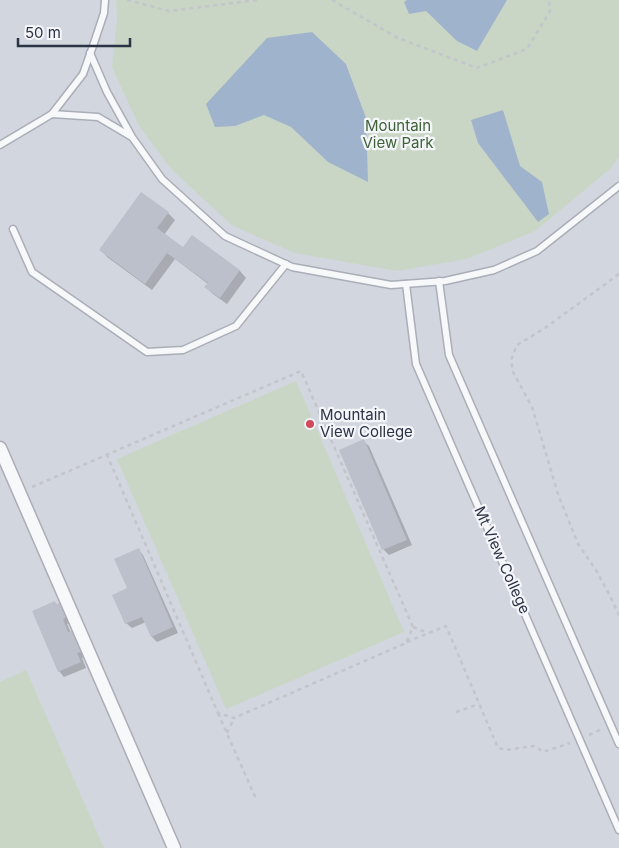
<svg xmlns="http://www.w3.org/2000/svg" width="619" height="848" viewBox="0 0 619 848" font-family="Inter,sans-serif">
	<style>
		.built { fill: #d2d6de }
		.green { fill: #c9d6c5 }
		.water { fill: #9fb4cc }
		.shadow { fill: #0003 }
		.building { fill: #bbc0ca }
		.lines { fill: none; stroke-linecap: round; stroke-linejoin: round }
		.lane-casing { stroke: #a9aeb7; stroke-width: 9 }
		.street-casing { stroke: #a9aeb7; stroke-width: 15 }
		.path { stroke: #c2c5cb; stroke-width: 2.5; stroke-dasharray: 4 4; stroke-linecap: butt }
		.lane { stroke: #f7f8fa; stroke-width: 6 }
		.street { stroke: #f7f8fa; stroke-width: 12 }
		.poi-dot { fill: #d1495b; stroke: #f4f6f9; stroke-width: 2 }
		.labels { text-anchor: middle; stroke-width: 4.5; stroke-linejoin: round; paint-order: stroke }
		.park-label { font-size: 15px; fill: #3f6138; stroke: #f4f6f9 }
		.poi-label { font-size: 15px; fill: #2b3445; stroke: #f4f6f9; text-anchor: start }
		.street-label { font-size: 15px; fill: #2b3445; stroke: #f4f6f9 }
	</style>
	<rect width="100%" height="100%" fill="#e4e7ec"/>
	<!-- built -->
	<rect class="built" x="0" y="0" width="619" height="848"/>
	<!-- green -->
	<g class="green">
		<path d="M116,0h503v156l-8,12 -76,63 -68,28 -70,12 -102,-18 -62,-27 -61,-56 -33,-44 -27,-59 5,-48z"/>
		<path d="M296,381l108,251 -178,77 -109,-250z"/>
		<path d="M26,670l78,178h-104v-166z"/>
	</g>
	<!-- water -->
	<g class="water">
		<path d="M407,0h100l-30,51 -20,-10 -31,-30 -17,3 -5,-12z"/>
		<path d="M312,32l34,32 20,54 2,64 -40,-20 -37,-35 -27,-12 -29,11 -20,1 -9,-23 61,-66z"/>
		<path d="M503,110l17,56 22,16 7,32 -11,8 -60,-79 -7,-23z"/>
	</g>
	<!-- shadow -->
	<g class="shadow">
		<path d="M168,213l7,7 -11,15 19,14 9,-13 48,35 6,7 -19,26 -14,-10 -7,-7 2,-3 -33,-25 -23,31 -45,-33 -6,-7z"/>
		<path d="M363,441l6,5 43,99 -23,10 -5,-5 -44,-99z"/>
		<path d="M138,549l5,6 35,78 -21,9 -5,-5 -6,-15 -14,6 -6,-5 3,-34z"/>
		<path d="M55,603l17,19 -5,2 4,9 16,23 -5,2 4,10 -22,9 -5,-6z"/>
	</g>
	<!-- building -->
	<g class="building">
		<path d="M141,192l28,20 -12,16 26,19 9,-12 48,35 -20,28 -16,-11 4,-4 -41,-30 -22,31 -46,-34z"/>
		<path d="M364,439l43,101 -25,10 -43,-100z"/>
		<path d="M139,548l34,79 -22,10 -9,-20 -17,7 -13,-29 15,-7 -13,-29z"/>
		<path d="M55,601l1,3 6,-2 6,14 -5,3 5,13 6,-2 9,21 -6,2 4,9 -23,10 -26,-61z"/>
	</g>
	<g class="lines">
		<!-- lane casing -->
		<g class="lane-casing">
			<g id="lane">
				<path d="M90,53l17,39 25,45 30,42 63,57 67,31 99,18 54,-4 49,-11 43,-19 82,-65"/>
				<path d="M52,114l46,3 32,19"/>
				<path d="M0,145l52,-31 31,-40 11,-31 10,-30 1,-13"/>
				<path d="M13,229l19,43 115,80 36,-2 53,-24 50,-62"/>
				<path d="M439,281l10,74 170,389"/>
				<path d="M406,284l10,80 203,466"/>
			</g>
		</g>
		<!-- street casing -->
		<g class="street-casing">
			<path id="street" d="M0,448l174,400"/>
		</g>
		<!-- path -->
		<g class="path">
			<path d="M127,0l42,11 89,-11"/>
			<path d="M332,0l66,38 79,30 50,-19 23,-38 -1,-11"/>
			<path d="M619,274l-74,54 -28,17 -6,15 2,12 19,35 26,87 20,50 18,26 13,24 10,21"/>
			<path d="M32,487l269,-116 112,256 -7,16 -172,75 -16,-5 -111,-258"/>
			<path d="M413,627l15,6"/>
			<path d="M407,642l39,-16 52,122 8,2 27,-4 5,2 5,4 27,-9"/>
			<path d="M456,712l23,-8"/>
			<path d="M218,713l38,86"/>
			<path d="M227,733l7,-15"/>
			<path d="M589,735l13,-6"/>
		</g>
		<!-- lane -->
		<use href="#lane" class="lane"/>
		<!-- street -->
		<use href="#street" class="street"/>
	</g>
	<!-- markers -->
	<circle class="poi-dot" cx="310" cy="424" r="5"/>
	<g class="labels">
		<!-- park labels -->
		<g class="park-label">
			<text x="398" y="131">Mountain<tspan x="398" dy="17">View Park</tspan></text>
		</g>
		<!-- poi labels -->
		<g class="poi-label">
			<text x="320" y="420">Mountain<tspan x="320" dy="17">View College</tspan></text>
		</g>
		<!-- street labels -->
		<g class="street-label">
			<text transform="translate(502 560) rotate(66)" y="5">Mt View College</text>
		</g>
	</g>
	<!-- scale -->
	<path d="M18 38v8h112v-8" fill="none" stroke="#2b3445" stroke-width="2.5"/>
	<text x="25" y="38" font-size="15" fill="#2b3445" stroke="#f4f6f9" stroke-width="4" paint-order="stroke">50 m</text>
</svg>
